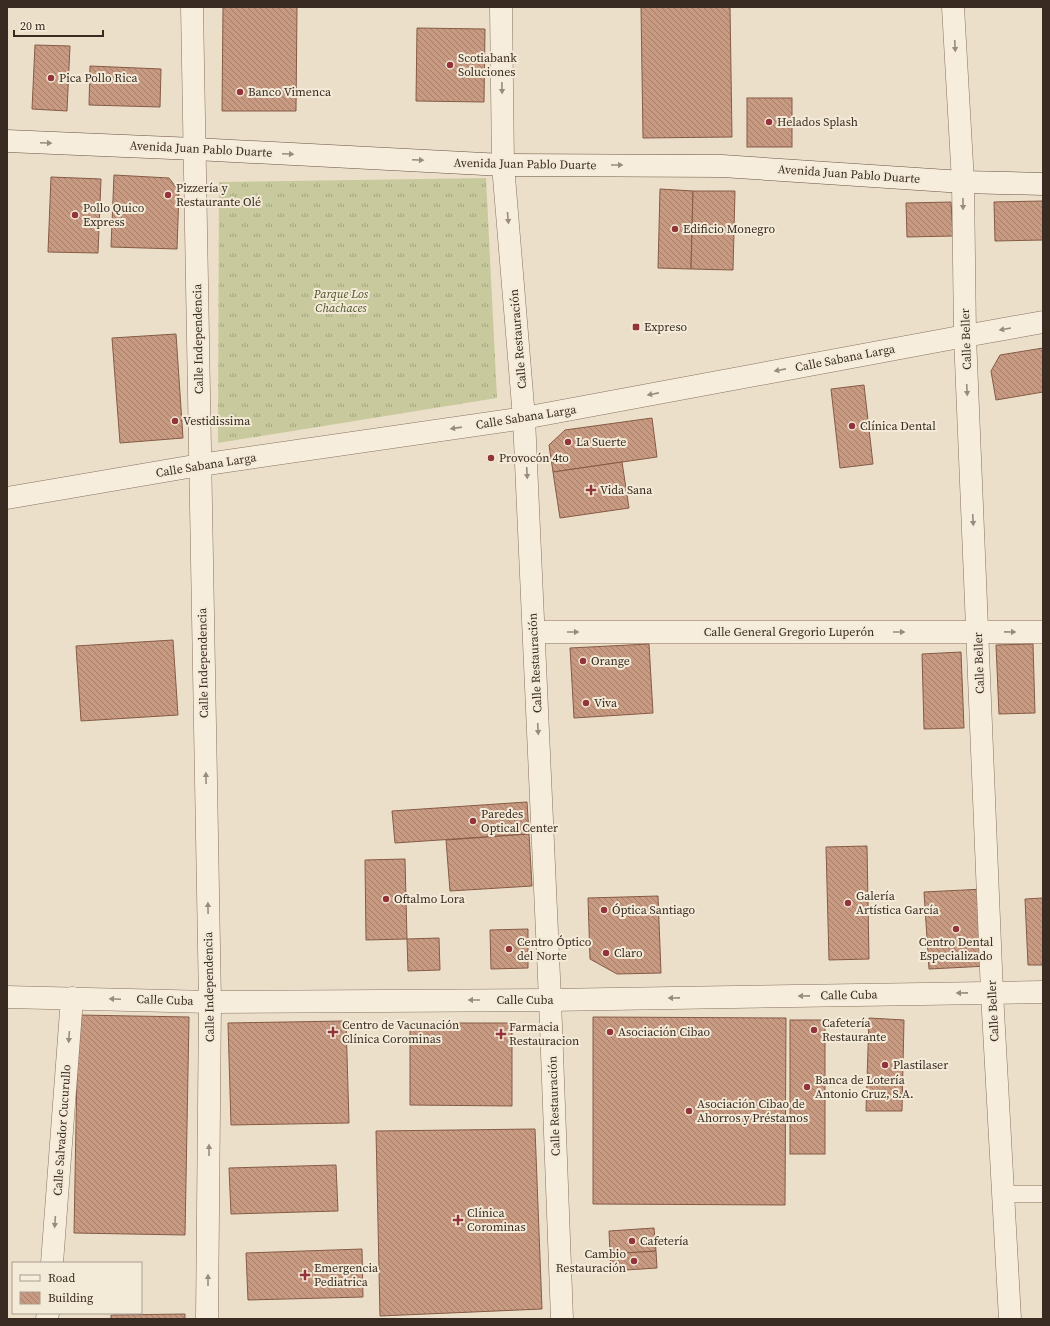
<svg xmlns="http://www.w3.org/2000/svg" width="1050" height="1326" viewBox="0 0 1050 1326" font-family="'Source Serif 4',serif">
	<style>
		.grass { fill: url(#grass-tufts) }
		.building { fill: url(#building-back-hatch); stroke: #855b46 }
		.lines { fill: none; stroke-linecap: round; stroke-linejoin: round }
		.lane-casing { stroke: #87725f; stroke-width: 17 }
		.street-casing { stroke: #87725f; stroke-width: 23 }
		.secondary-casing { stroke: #695342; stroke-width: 23 }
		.lane { stroke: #f7eddc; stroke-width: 16 }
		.street { stroke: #f7eddc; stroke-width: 22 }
		.secondary { stroke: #f7eddc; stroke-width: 22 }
		.oneway { fill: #988c7e }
		.poi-dot { fill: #93333a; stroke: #f4ead8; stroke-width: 1.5 }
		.labels { text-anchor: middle; stroke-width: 4; stroke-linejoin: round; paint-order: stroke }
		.poi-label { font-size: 12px; fill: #392b21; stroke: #f4ead8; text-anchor: start }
		.street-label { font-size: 12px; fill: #392b21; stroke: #f4ead8 }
		.park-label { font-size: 12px; font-style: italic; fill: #4c5429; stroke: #f4ead8 }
	</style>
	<defs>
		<pattern id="grass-tufts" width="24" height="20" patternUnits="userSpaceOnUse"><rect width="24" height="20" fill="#c8ca9d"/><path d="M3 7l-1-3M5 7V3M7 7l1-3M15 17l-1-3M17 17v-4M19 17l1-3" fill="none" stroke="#a3a480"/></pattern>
		<pattern id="building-back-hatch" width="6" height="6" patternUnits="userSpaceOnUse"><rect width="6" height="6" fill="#c89a82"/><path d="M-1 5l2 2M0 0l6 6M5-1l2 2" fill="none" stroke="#a37e6a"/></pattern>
	</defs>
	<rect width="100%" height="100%" fill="#ecdfc9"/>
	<!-- grass -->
	<path class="grass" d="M486,178l11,220 -279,45 1,-261z"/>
	<!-- building -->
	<g class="building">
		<path d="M223,7h74l-1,104h-74z"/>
		<path d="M641,7h89l2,130 -89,1z"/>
		<path d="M417,28l68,1 -1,73 -68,-1z"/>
		<path d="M35,45l35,1 -3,65 -35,-2z"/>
		<path d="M90,66l71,3 -1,38 -71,-2z"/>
		<rect x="747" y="98" width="45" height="49"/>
		<path d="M114,175l55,3 10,13 -2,58 -66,-2z"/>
		<path d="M51,177l50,2 -3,74 -50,-1z"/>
		<path d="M660,189l33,2 -2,78 -33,-1z"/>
		<path d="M693,191h42l-2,79 -42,-1z"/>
		<path d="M1043,201v39l-48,1 -1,-39z"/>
		<path d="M951,202l2,34 -46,1 -1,-34z"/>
		<path d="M176,334l7,104 -63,5 -8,-105z"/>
		<path d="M1043,348v44l-47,8 -5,-29 9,-16z"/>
		<path d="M864,385l9,79 -33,4 -9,-79z"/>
		<path d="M652,418l5,39 -104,15 -4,-27 16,-15z"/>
		<path d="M622,462l7,46 -69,10 -7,-46z"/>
		<path d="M173,640l5,75 -97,6 -5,-75z"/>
		<path d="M649,644l4,69 -79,5 -4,-70z"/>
		<path d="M1033,644l2,69 -36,1 -3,-69z"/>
		<path d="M961,652l3,76 -40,1 -2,-75z"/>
		<path d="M527,802l2,32 -134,9 -3,-32z"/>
		<path d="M529,834l3,52 -82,5 -4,-51z"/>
		<path d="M867,846l2,113 -40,1 -3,-113z"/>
		<path d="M405,859l2,80 -41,1 -1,-80z"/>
		<path d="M984,889l4,77 -59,3 -5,-77z"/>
		<path d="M658,896l3,77 -44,1 -27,-15 -2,-61z"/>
		<path d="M1043,898v67h-15l-3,-66z"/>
		<path d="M528,929v39l-37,1 -1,-39z"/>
		<path d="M439,938l1,32 -32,1 -1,-32z"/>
		<path d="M78,1015l111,2 -4,218 -111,-2z"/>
		<path d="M593,1017l193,1 -1,187 -192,-1z"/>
		<path d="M869,1018l35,2 -2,91h-36z"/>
		<rect x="790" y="1020" width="35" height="134"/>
		<path d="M346,1021l3,102 -118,2 -3,-102z"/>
		<path d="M410,1023h102v83l-102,-1z"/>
		<path d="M535,1129l7,180 -162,7 -4,-185z"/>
		<path d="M336,1165l2,46 -107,3 -2,-46z"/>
		<path d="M654,1228l2,23 -46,3 -1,-23z"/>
		<path d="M362,1249l1,48 -115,3 -2,-47z"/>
		<path d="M656,1251l1,17 -46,3 -1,-17z"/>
		<path d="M185,1314v5h-74v-4z"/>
	</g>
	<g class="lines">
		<!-- lane casing -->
		<g class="lane-casing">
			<path id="lane" d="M1003,1194h40"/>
		</g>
		<!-- street casing -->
		<g class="street-casing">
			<g id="street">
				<path d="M192,7l18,995 -3,317"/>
				<path d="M501,7l2,158 21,253 26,582 12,319"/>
				<path d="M953,7l10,175 2,154 27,657 18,326"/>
				<path d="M7,498l193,-33 324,-47 441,-82 78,-14"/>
				<path d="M534,632h509"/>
				<path d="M7,997l203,5 340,-2 493,-8"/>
				<path d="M52,1263l20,-265"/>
				<path d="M47,1319l1,-6"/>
			</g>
		</g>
		<!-- secondary casing -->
		<g class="secondary-casing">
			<path id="secondary" d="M7,141l188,8 308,16 219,1 241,16 80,2"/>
		</g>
		<!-- lane -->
		<use href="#lane" class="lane"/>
		<!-- street -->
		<use href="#street" class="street"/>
		<!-- secondary -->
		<use href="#secondary" class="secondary"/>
	</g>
	<!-- one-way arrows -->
	<defs><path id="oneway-solid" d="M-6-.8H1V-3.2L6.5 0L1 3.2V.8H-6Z"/></defs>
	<g class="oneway">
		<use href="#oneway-solid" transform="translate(955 46) rotate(87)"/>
		<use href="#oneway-solid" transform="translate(502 88) rotate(89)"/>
		<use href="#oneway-solid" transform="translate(46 143) rotate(2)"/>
		<use href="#oneway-solid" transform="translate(288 154) rotate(3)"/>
		<use href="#oneway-solid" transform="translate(418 160) rotate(3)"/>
		<use href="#oneway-solid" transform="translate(617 165)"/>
		<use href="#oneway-solid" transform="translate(963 204) rotate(89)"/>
		<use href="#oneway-solid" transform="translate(508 218) rotate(85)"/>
		<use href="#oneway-solid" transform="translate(1005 329) rotate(170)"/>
		<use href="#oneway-solid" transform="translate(780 370) rotate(169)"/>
		<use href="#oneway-solid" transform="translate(967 390) rotate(87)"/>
		<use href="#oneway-solid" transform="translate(653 394) rotate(169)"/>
		<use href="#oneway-solid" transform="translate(456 428) rotate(172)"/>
		<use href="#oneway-solid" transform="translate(527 473) rotate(87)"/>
		<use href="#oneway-solid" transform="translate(973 520) rotate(87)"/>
		<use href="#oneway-solid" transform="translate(573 632)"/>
		<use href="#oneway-solid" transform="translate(899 632)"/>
		<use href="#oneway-solid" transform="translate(1010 632) rotate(1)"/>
		<use href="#oneway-solid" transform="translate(538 729) rotate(87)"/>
		<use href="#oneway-solid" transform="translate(206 778) rotate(-91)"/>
		<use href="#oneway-solid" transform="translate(208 908) rotate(-91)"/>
		<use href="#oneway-solid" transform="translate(962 993) rotate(179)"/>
		<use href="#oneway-solid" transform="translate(804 996) rotate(179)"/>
		<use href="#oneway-solid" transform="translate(674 998) rotate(179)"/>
		<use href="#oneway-solid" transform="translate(115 999) rotate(-178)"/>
		<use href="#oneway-solid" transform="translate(474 1000) rotate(180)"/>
		<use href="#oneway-solid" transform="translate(69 1037) rotate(94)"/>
		<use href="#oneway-solid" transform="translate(209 1150) rotate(-90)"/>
		<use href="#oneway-solid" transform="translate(55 1222) rotate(94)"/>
		<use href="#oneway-solid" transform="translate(208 1280) rotate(-90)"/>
	</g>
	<!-- markers -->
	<g class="poi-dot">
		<circle cx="450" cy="65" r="4"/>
		<circle cx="51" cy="78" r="4"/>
		<circle cx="240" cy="92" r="4"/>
		<circle cx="769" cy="122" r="4"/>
		<circle cx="168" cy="195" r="4"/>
		<circle cx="75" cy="215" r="4"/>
		<circle cx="675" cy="229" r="4"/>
		<rect x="632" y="323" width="8" height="8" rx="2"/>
		<circle cx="175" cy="421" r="4"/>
		<circle cx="852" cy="426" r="4"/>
		<circle cx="568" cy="442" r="4"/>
		<circle cx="491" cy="458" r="4"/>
		<path d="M589 484h4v4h4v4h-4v4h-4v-4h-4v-4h4z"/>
		<circle cx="583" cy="661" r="4"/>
		<circle cx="586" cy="703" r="4"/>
		<circle cx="473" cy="821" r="4"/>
		<circle cx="386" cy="899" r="4"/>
		<circle cx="848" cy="903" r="4"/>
		<circle cx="604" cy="910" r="4"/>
		<circle cx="956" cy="929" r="4"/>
		<circle cx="509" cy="949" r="4"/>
		<circle cx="606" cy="953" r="4"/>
		<circle cx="814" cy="1030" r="4"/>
		<path d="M331 1026h4v4h4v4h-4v4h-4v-4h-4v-4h4z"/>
		<circle cx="610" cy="1032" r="4"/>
		<path d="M499 1028h4v4h4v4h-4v4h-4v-4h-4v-4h4z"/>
		<circle cx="885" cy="1065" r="4"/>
		<circle cx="807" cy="1087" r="4"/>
		<circle cx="689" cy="1111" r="4"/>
		<path d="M456 1214h4v4h4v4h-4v4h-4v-4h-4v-4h4z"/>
		<circle cx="632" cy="1241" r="4"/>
		<circle cx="634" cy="1261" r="4"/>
		<path d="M303 1269h4v4h4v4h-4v4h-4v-4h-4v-4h4z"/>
	</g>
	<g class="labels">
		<!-- poi labels -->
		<g class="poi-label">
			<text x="458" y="62">Scotiabank<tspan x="458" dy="14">Soluciones</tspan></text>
			<text x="59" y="82">Pica Pollo Rica</text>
			<text x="248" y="96">Banco Vimenca</text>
			<text x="777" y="126">Helados Splash</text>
			<text x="176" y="192">Pizzería y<tspan x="176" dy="14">Restaurante Olé</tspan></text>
			<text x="83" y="212">Pollo Quico<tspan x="83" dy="14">Express</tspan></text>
			<text x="683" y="233">Edificio Monegro</text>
			<text x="644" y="331">Expreso</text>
			<text x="183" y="425">Vestidissima</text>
			<text x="860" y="430">Clínica Dental</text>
			<text x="576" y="446">La Suerte</text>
			<text x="499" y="462">Provocón 4to</text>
			<text x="600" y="494">Vida Sana</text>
			<text x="591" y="665">Orange</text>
			<text x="594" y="707">Viva</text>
			<text x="481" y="818">Paredes<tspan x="481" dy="14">Optical Center</tspan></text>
			<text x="856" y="900">Galería<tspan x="856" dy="14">Artística García</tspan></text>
			<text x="394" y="903">Oftalmo Lora</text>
			<text x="612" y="914">Óptica Santiago</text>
			<text x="517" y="946">Centro Óptico<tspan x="517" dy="14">del Norte</tspan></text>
			<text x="956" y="946" text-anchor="middle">Centro Dental<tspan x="956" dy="14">Especializado</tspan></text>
			<text x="614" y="957">Claro</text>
			<text x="822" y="1027">Cafetería<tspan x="822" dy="14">Restaurante</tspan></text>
			<text x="342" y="1029">Centro de Vacunación<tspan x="342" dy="14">Clínica Corominas</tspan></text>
			<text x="509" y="1031">Farmacia<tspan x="509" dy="14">Restauracion</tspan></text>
			<text x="618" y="1036">Asociación Cibao</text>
			<text x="893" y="1069">Plastilaser</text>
			<text x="815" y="1084">Banca de Lotería<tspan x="815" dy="14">Antonio Cruz, S.A.</tspan></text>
			<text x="697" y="1108">Asociación Cibao de<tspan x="697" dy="14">Ahorros y Préstamos</tspan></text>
			<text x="467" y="1217">Clínica<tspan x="467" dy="14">Corominas</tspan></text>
			<text x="640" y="1245">Cafetería</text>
			<text x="626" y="1258" text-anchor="end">Cambio<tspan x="626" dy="14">Restauración</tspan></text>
			<text x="314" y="1272">Emergencia<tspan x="314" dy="14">Pediatrica</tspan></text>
		</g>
		<!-- street labels -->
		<g class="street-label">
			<text transform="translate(201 149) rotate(3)" y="4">Avenida Juan Pablo Duarte</text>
			<text transform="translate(525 164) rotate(1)" y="4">Avenida Juan Pablo Duarte</text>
			<text transform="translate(849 174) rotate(4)" y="4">Avenida Juan Pablo Duarte</text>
			<text transform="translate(198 339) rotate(-91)" y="4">Calle Independencia</text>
			<text transform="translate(518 339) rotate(-95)" y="4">Calle Restauración</text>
			<text transform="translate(966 339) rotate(-92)" y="4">Calle Beller</text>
			<text transform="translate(845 358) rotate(-11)" y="4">Calle Sabana Larga</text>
			<text transform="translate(526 417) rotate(-9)" y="4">Calle Sabana Larga</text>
			<text transform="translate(206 465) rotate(-9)" y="4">Calle Sabana Larga</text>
			<text x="789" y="636">Calle General Gregorio Luperón</text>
			<text transform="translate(203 663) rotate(-91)" y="4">Calle Independencia</text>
			<text transform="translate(535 663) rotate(-93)" y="4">Calle Restauración</text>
			<text transform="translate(979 663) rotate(-92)" y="4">Calle Beller</text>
			<text transform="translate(209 987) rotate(-91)" y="4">Calle Independencia</text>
			<text transform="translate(849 995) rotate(-1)" y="4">Calle Cuba</text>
			<text transform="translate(165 1000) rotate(2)" y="4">Calle Cuba</text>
			<text x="525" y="1004">Calle Cuba</text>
			<text transform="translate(993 1011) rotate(-93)" y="4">Calle Beller</text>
			<text transform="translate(554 1106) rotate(-92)" y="4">Calle Restauración</text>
			<text transform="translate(62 1130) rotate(-86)" y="4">Calle Salvador Cucurullo</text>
		</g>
		<!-- park labels -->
		<g class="park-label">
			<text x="341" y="298">Parque Los<tspan x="341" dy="14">Chachaces</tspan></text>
		</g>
	</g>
	<!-- border -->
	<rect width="1050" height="1326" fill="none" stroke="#392b21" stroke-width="16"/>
	<!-- legend -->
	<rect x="12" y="1262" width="130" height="52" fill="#f4ead8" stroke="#a99e8f"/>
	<rect x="20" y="1275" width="20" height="6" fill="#f7eddc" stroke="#a99e8f"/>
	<text x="48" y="1282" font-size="12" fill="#392b21">Road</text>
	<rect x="20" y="1292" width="20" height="12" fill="url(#building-back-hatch)" stroke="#a99e8f"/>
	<text x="48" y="1302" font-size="12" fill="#392b21">Building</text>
	<!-- scale -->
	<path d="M14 30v6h89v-6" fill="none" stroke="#392b21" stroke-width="2"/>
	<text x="20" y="30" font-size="12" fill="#392b21" stroke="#f4ead8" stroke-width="3" paint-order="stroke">20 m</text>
</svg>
